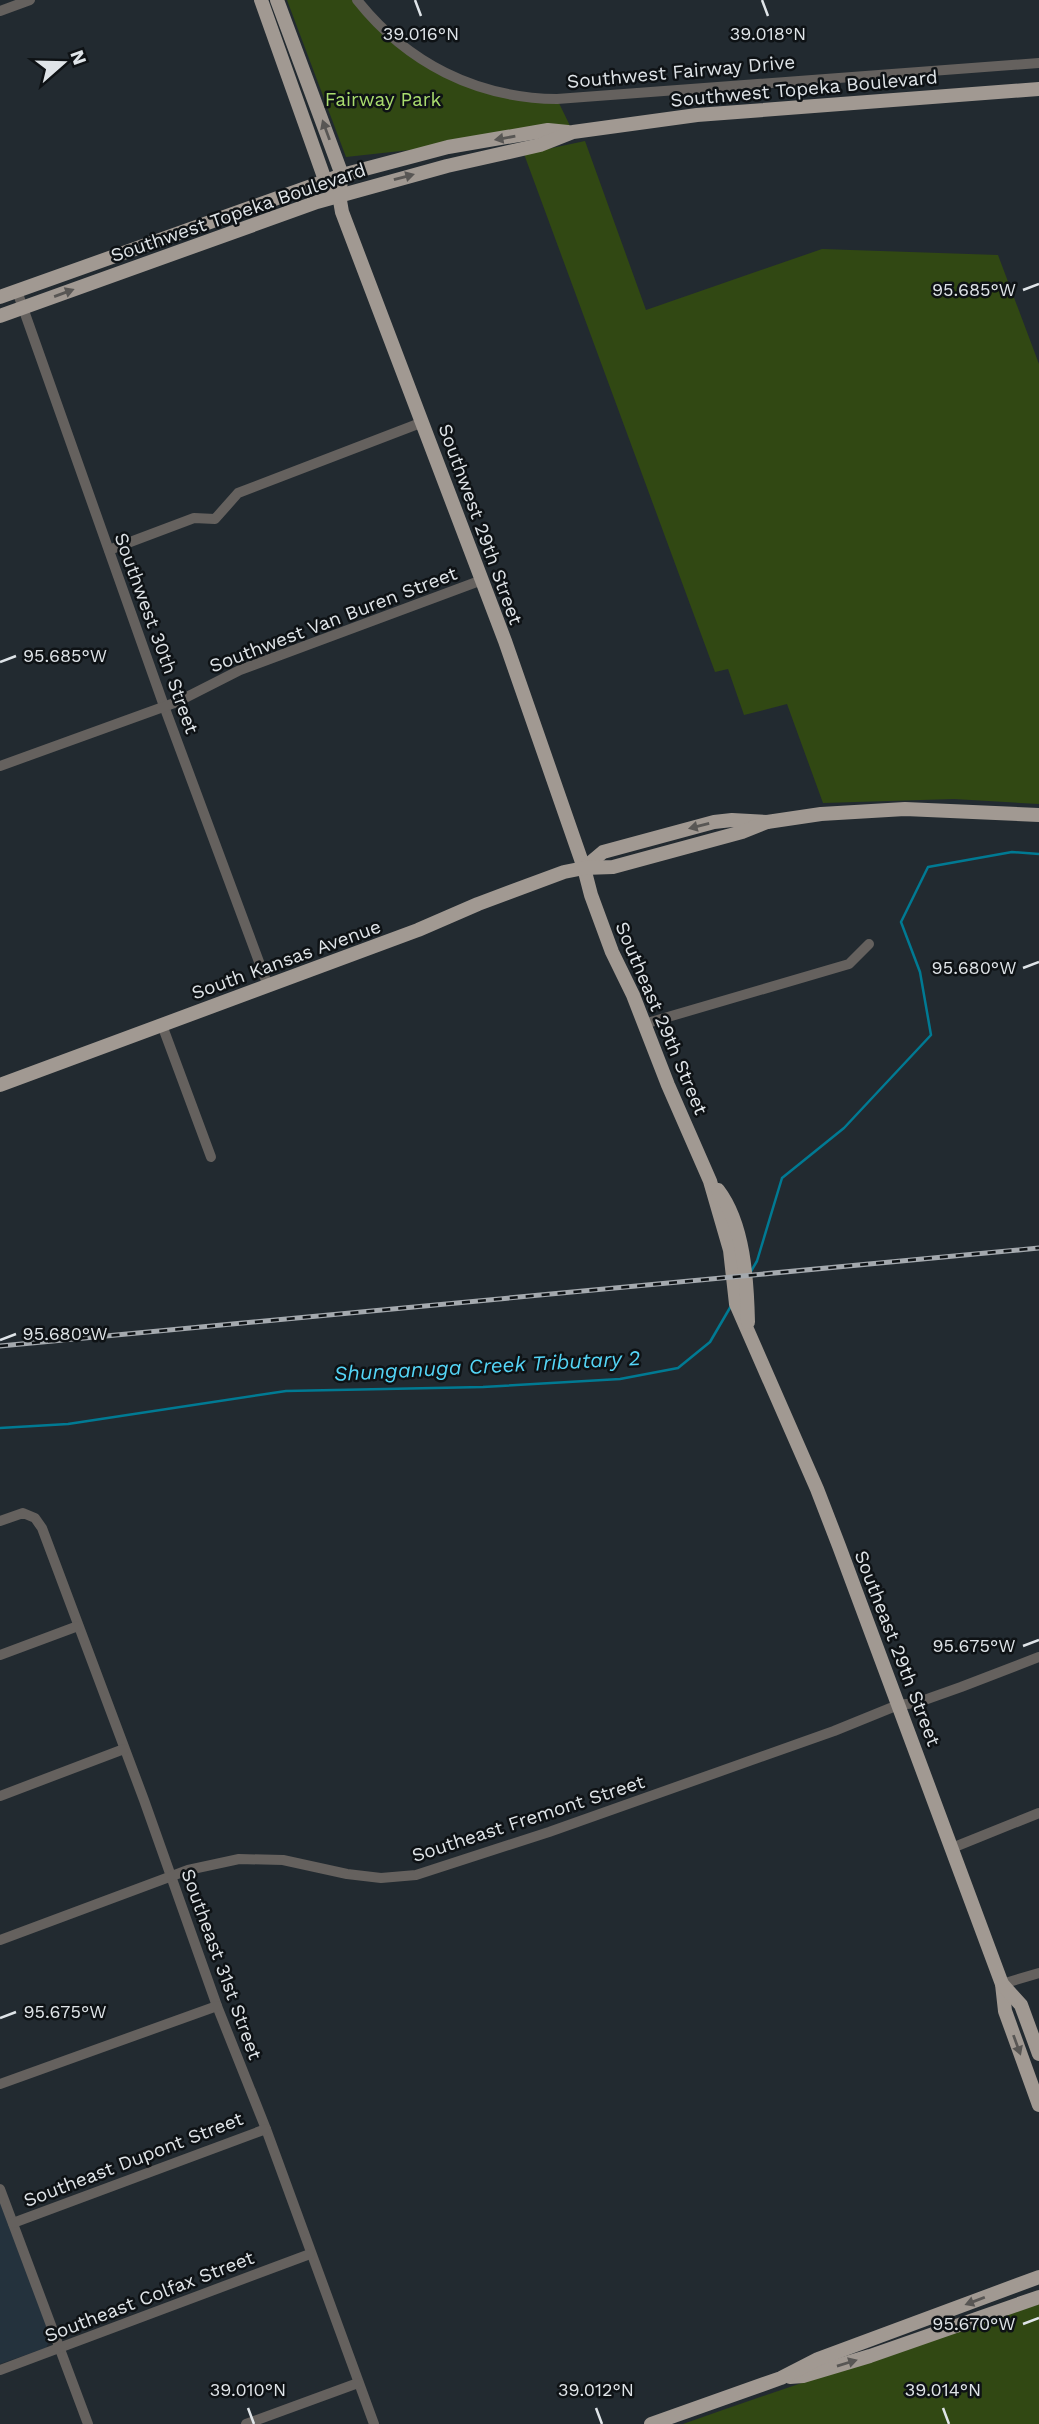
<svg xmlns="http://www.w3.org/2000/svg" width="1039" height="2424" viewBox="0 0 1039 2424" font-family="'Work Sans',sans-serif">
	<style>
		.built { fill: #24323d }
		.green { fill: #314813 }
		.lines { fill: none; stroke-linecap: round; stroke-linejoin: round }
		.stream { stroke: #007a93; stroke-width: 2.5 }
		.minor { stroke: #65615e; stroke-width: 10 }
		.major { stroke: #a19992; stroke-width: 14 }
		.rail-casing { stroke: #a4a9ae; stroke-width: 5 }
		.rail { stroke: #0e1215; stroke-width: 2.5; stroke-dasharray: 8; stroke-linecap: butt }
		.oneway { fill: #585654 }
		.ticks { fill: none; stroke: #dfe4e8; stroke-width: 2.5 }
		.labels { text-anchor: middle; stroke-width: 5; stroke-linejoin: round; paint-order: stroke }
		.street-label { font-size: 19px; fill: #dfe4e8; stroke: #0e1215 }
		.park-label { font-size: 19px; fill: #a9dc6e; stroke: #0e1215 }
		.water-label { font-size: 21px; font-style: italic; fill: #54d5f6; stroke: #0e1215 }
		.ticks-label { font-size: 18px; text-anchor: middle; fill: #dfe4e8; stroke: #0e1215; stroke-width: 5; stroke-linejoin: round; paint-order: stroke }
	</style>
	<rect width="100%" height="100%" fill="#222a30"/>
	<!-- built -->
	<path class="built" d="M0,2201l51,137 -5,10 -46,16z"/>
	<!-- green -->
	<g class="green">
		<path d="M287,0h71l62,61 76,31 61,7 16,33 -227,25z"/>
		<path d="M585,141l61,169 176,-61 176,6 41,109v440l-85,-5 -131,4 -36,-99 -43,11 -16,-46 -13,3 -191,-518z"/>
		<path d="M1039,2303v121h-356c118,-42 238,-80 356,-121z"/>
	</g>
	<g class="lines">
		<!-- stream -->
		<g class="stream">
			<path d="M750,1273l7,-12 25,-83 62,-50 87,-93 -11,-63 -19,-50 27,-55 84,-15 27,2"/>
			<path d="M0,1428l68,-4 218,-33 197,-4 137,-8 58,-11 32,-26 21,-36"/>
		</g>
		<!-- minor -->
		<g class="minor">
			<path d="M357,0c50,63 119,98 200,99l482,-36"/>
			<path d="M0,11l30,-11"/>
			<path d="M17,291l147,415 104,280"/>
			<path d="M109,550l85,-32 21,1 23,-26 185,-71"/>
			<path d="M0,766l177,-64 63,-32 242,-90"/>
			<path d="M644,1024l205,-60 20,-20"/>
			<path d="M162,1025l49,132"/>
			<path d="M0,1521l23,-8 12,5 7,10 102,272 73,206 49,123 108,295"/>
			<path d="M0,1655l78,-29"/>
			<path d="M0,1796l124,-47"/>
			<path d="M952,1848l87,-35"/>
			<path d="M0,1940l188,-70 51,-11 44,1 64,14 34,4 35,-3 133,-43 285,-101 64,-26 18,-2 45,-16 78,-30"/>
			<path d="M1002,1984l37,-11"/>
			<path d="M0,2084l217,-78"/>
			<path d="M0,2189l88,235"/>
			<path d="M13,2223l253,-94"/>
			<path d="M0,2370l310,-116"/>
			<path d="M246,2424l112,-41"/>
		</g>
		<!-- major -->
		<g class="major">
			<path d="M261,0l64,180 6,6"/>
			<path d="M277,0l65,175 -3,20 3,17 163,429 79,227 7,27 21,57 21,43 35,90 42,96 20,69 6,54 81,185 22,57 163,438 3,27 34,94"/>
			<path d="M0,297l342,-122 106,-28 100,-17 20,2"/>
			<path d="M0,316l317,-114 130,-36 93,-21 33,-13 124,-17 342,-26"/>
			<path d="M584,868l19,-16 111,-30 18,-2 35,2 54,-8 84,-5 134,6"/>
			<path d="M0,1085l418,-155 60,-26 86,-32 20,-4 29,-1 129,-35 25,-10"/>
			<path d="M718,1190c26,34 29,90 30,132"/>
			<path d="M1002,1984l19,21 18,49"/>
			<path d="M790,2377l13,-1 67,-20 169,-59"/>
			<path d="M651,2424l130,-46 37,-19 221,-82"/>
		</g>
		<!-- rail casing -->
		<g class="rail-casing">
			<path id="rail" d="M0,1346l1039,-98"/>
		</g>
		<!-- rail -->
		<use href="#rail" class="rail"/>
	</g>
	<!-- one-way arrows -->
	<defs><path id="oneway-solid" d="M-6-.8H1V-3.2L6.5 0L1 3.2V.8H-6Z" transform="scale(1.75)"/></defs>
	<g class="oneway">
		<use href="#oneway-solid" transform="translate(326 130) rotate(-110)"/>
		<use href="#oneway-solid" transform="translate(505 138) rotate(170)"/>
		<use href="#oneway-solid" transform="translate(404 177) rotate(-15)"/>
		<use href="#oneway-solid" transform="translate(64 293) rotate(-20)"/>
		<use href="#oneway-solid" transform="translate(699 826) rotate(166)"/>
		<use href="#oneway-solid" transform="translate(1017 2045) rotate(70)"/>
		<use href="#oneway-solid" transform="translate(975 2301) rotate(159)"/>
		<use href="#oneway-solid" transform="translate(847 2363) rotate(-17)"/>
	</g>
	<!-- ticks -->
	<path class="ticks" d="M415,0l6,16M762,0l6,16M1023,290l16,-6M0,662l16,-6M1023,968l16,-6M0,1340l16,-6M1023,1646l16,-6M0,2018l16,-6M1023,2324l16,-6M248,2408l6,16M596,2408l6,16M943,2408l6,16"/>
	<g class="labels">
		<!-- street labels -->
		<g class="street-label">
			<text transform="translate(681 71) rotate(-5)" y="7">Southwest Fairway Drive</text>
			<text transform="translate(804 88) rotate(-5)" y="7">Southwest Topeka Boulevard</text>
			<text transform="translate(238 212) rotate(-19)" y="7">Southwest Topeka Boulevard</text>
			<text transform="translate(481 524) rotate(70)" y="7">Southwest 29th Street</text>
			<text transform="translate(333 619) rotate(-21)" y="7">Southwest Van Buren Street</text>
			<text transform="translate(157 633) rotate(70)" y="7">Southwest 30th Street</text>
			<text transform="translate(286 959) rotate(-20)" y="7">South Kansas Avenue</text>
			<text transform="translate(662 1018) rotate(67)" y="7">Southeast 29th Street</text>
			<text transform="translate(898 1648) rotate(69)" y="7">Southeast 29th Street</text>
			<text transform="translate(528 1818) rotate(-18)" y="7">Southeast Fremont Street</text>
			<text transform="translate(222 1964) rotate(70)" y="7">Southeast 31st Street</text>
			<text transform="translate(133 2159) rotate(-21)" y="7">Southeast Dupont Street</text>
			<text transform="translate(149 2296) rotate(-21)" y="7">Southeast Colfax Street</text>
		</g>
		<!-- park labels -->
		<g class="park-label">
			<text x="383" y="106">Fairway Park</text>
		</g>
		<!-- water labels -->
		<g class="water-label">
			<text transform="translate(487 1366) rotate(-3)" y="7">Shunganuga Creek Tributary 2</text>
		</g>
	</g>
	<g class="ticks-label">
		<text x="421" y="40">39.016°N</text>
		<text x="768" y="40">39.018°N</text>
		<text x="974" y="296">95.685°W</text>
		<text x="65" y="662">95.685°W</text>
		<text x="974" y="974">95.680°W</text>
		<text x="65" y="1340">95.680°W</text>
		<text x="974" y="1652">95.675°W</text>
		<text x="65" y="2018">95.675°W</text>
		<text x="974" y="2330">95.670°W</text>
		<text x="248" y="2396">39.010°N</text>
		<text x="596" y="2396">39.012°N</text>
		<text x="943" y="2396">39.014°N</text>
	</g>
	<!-- north arrow -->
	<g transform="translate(63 63) rotate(70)" stroke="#0e1215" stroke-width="5" paint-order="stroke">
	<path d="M0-5L12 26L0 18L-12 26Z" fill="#dfe4e8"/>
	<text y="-10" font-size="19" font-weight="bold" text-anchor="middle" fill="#dfe4e8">N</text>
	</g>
</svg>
